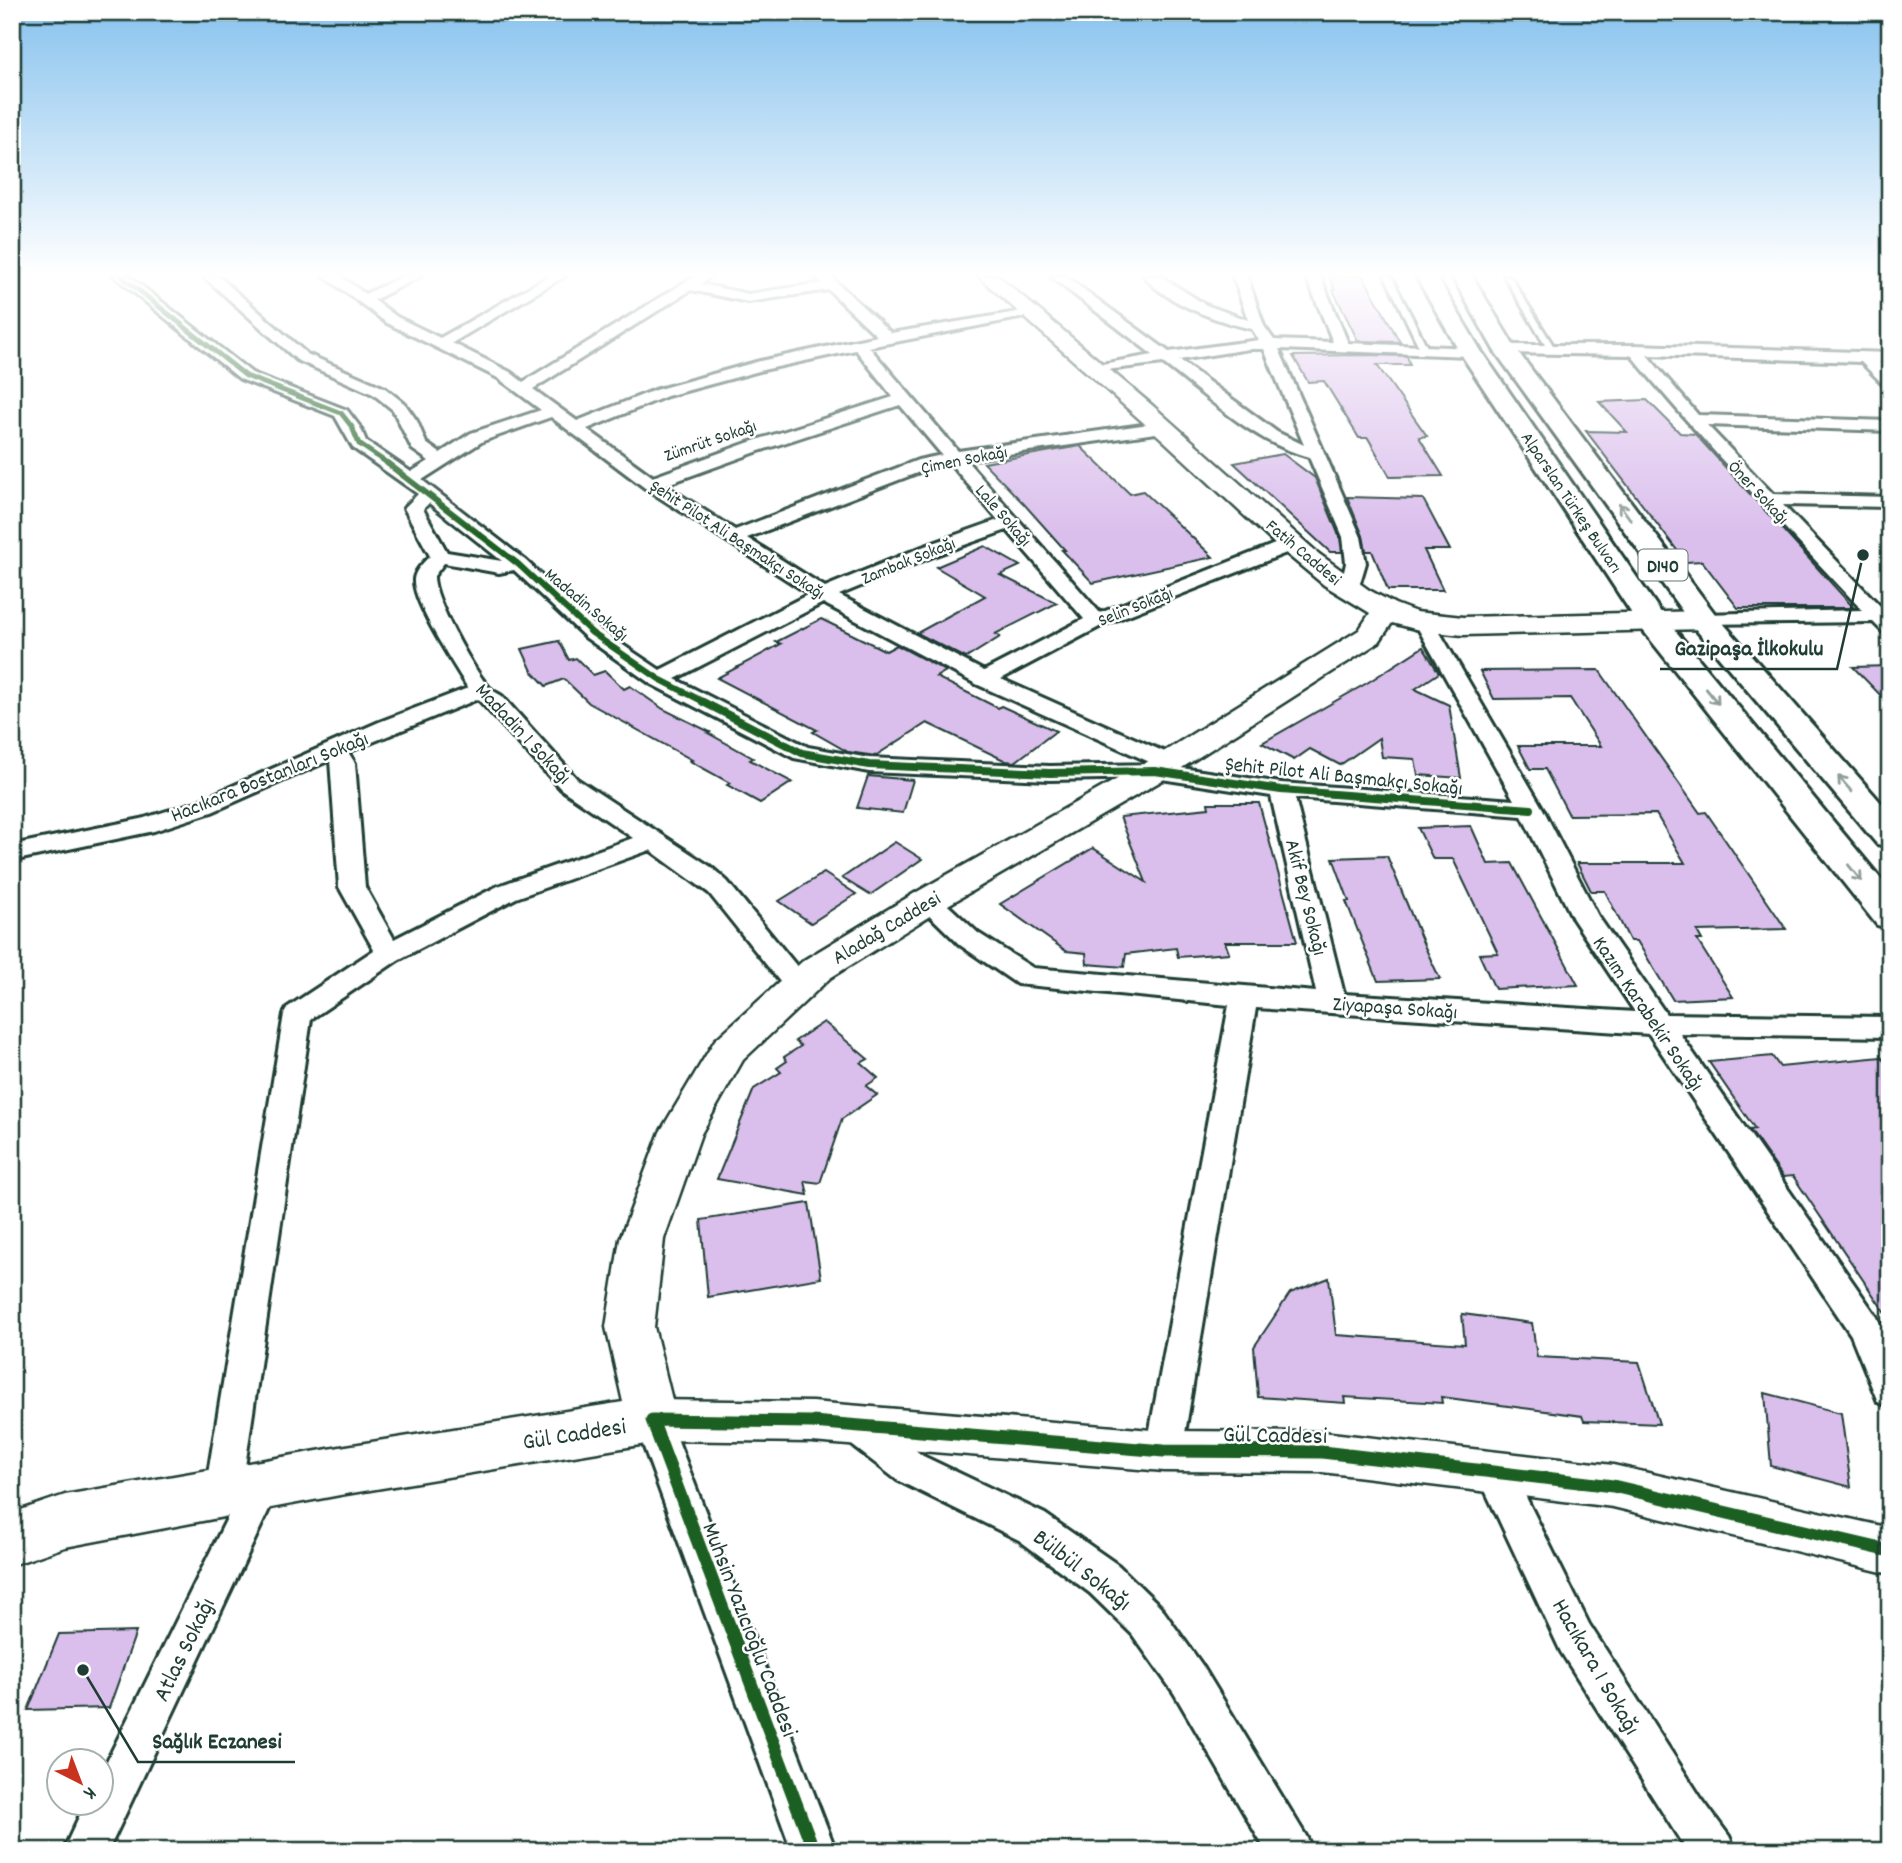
<svg xmlns="http://www.w3.org/2000/svg" width="1902" height="1863" viewBox="0 0 1902 1863" font-family="Dekko,sans-serif">
	<style>
		.building { fill: #dabeec; stroke: #1f3d34; stroke-width: 2 }
		.lines { fill: none; stroke-linecap: round; stroke-linejoin: round }
		.service-casing { stroke: #1f3d34; stroke-width: 6 }
		.minor-casing { stroke: #1f3d34; stroke-width: 6 }
		.tertiary-casing { stroke: #1f3d34; stroke-width: 5 }
		.secondary-casing { stroke: #1f3d34; stroke-width: 5 }
		.trunk-casing { stroke: #1f3d34; stroke-width: 6 }
		.service { fill: #fff; fill-rule: evenodd }
		.minor { fill: #fff; fill-rule: evenodd }
		.tertiary { fill: #fff; fill-rule: evenodd }
		.secondary { fill: #fff; fill-rule: evenodd }
		.trunk { fill: #fff; fill-rule: evenodd }
		.cycleway-far3-casing { stroke: #fff; stroke-width: 8 }
		.cycleway-far2-casing { stroke: #fff; stroke-width: 10 }
		.cycleway-far1-casing { stroke: #fff; stroke-width: 12 }
		.cycleway-casing { stroke: #fff; stroke-width: 18 }
		.cycleway-far3 { stroke: #1b5e20; stroke-width: 5 }
		.cycleway-far2 { stroke: #1b5e20; stroke-width: 6 }
		.cycleway-far1 { stroke: #1b5e20; stroke-width: 8 }
		.cycleway { stroke: #1b5e20; stroke-width: 13 }
		.oneway { stroke: #8f9e9a }
		.labels { text-anchor: middle; stroke-width: 5; stroke-linejoin: round; paint-order: stroke }
		.far-street-label { font-size: 18px; fill: #1f3d34; stroke: #fff }
		.shield { fill: #fff; stroke: #627771; stroke-width: 2 }
		.shield-label { font-size: 19px; font-weight: bold; fill: #1f3d34 }
		.street-label { font-size: 21px; fill: #1f3d34; stroke: #fff }
		.near-street-label { font-size: 24px; fill: #1f3d34; stroke: #fff }
		.leader { fill: none; stroke: #1f3d34; stroke-width: 2.5 }
		.callout-dot { fill: #1f3d34; stroke: #fff; stroke-width: 2.5 }
		.callout-label { font-size: 23px; text-anchor: middle; font-weight: bold; fill: #1f3d34; stroke: #fff; stroke-width: 5; stroke-linejoin: round; paint-order: stroke }
	</style>
	<rect width="100%" height="100%" fill="#fff"/>
	<filter id="ink" filterUnits="userSpaceOnUse"><feTurbulence type="fractalNoise" baseFrequency=".0143" numOctaves="2"/><feDisplacementMap in="SourceGraphic" scale="14" xChannelSelector="R" yChannelSelector="G"/><feConvolveMatrix kernelMatrix="1 2 1 2 8 2 1 2 1" color-interpolation-filters="sRGB"/></filter>
	<g filter="url(#ink)">
		<!-- building -->
		<g class="building">
			<path d="M1329,276h34l37,66 -42,-1 -25,-51h2z"/>
			<path d="M1362,355l45,1 3,9h-33l50,71 -8,1 24,39 -53,1 -22,-39h-9l-35,-57 -16,1 -15,-26z"/>
			<path d="M1647,400l33,33 15,1 159,174h-116l-36,-47 -16,1 -100,-131 41,1 -28,-30z"/>
			<path d="M1080,446l50,48 13,-3 70,66 -120,26 -31,-33h3l-41,-46 -40,-41z"/>
			<path d="M1283,454l32,24 25,60 2,14h-12l-96,-89z"/>
			<path d="M1347,497l76,2 27,51h-26l19,40h-55l-16,-39h-6l-3,-15z"/>
			<path d="M985,546l35,20 -20,9 57,28 -62,31 5,3 -34,21 -49,-25 68,-37 -49,-29z"/>
			<path d="M821,619l65,32 11,-6 49,26 -10,6 62,31 3,-2 55,25 -41,31 -9,-1 -79,-38 -52,33 -6,-1 -21,-3 -35,-20 4,-2 -100,-52 64,-34 -5,-2z"/>
			<path d="M559,641l10,19 7,-2 17,17 12,-4 19,18 6,-3 33,23 47,23 -2,1 45,25 -3,2 42,22 -32,21 -33,-18 3,-2 -40,-22 2,-1 -103,-57 -25,-24 -18,7 -14,-15 -10,-22z"/>
			<path d="M1423,647l16,26 -24,16 34,16 12,73 -43,-3 -3,-16 -33,-2 -3,-19 -39,27 -30,-16 -16,11 -32,-17 105,-60z"/>
			<path d="M1890,666v39l-37,-38z"/>
			<path d="M1599,670l101,143 6,-1 80,117 -89,2 5,9h-5l36,57 -60,3 -36,-59h-7l-25,-50h-14l-14,-28h108l-29,-49 -87,1 -24,-46h-15l-12,-23h83l-31,-48 -76,1 -14,-28z"/>
			<path d="M868,776l45,4 -10,33 -46,-5z"/>
			<path d="M1208,803h51l38,139h-72l4,11 -51,4 -2,-9 -50,6 -2,13 -37,-3 -1,-11 -20,-2 -66,-47 93,-56 53,34 -26,-65 89,-9z"/>
			<path d="M1471,826l17,38 24,-1 66,122 -83,4 -16,-35 19,-1 -45,-94h-20l-15,-31z"/>
			<path d="M895,842l27,17 -52,36 -28,-17z"/>
			<path d="M1387,856l37,89 16,34 -62,2 -32,-80h3l-16,-43z"/>
			<path d="M824,873l32,21 -45,29 -32,-22z"/>
			<path d="M824,1022l44,37 -7,4 17,15 -12,8 11,9 -35,24 -22,64 -15,-2 3,14 -91,-16 37,-90 27,-17 -4,-4 10,-7 -3,-4 17,-11 -6,-5z"/>
			<path d="M1772,1056l8,11 101,-10 9,10v253l-97,-144 -10,1 -33,-47 5,-1 -46,-67z"/>
			<path d="M809,1203l12,75 -113,19 -7,-77z"/>
			<path d="M1329,1278l7,57 129,9 -3,-30 70,9 5,34 102,5 20,62 -75,-3 -2,-5 -141,-19 1,6 -98,-6 1,6 -87,-6 -4,-50 36,-54z"/>
			<path d="M1765,1393l76,20 10,74 -80,-21z"/>
			<path d="M136,1632l-27,76 -81,2 31,-76z"/>
		</g>
		<g class="lines">
			<!-- service casing -->
			<g class="service-casing">
				<g id="service">
					<path d="M1385,276h6l37,73 -2,1 -6,-1z"/>
					<path d="M1504,276h6l46,74 -2,1 -6,-1z"/>
				</g>
			</g>
			<!-- minor casing -->
			<g class="minor-casing">
				<g id="minor">
					<path d="M114,276h15l123,97 95,37 13,17 6,14 45,31 18,-11 -17,-12 -19,-39 -20,-16 -76,-34 -94,-84h15l89,78 78,34 20,16 12,17 9,22 14,10 31,-20 70,-23 -43,-32 -111,-55 -63,-47h16l25,18 39,-18h17l-47,24 23,17 43,21 109,-62h16l-113,67 58,29 13,10 172,-106h16l-10,8 47,10 74,-11 -7,-7h15l61,57 144,-24 2,3 -7,4 -161,31 89,104 205,-29 6,1 2,4 -2,4 -6,1 -197,28 134,153 185,-73 7,-2 9,6 -2,4 -196,77 -102,54 175,78 4,5 -5,5 106,16 233,17 -99,-177 3,-4h14l111,190 55,107 68,98 224,3v20l-210,-3 197,283 13,30v60l-12,-5 -27,-67 -202,-301 -393,-26 -74,443 -5,12 -13,5 -13,-5 -5,-12 83,-446 -212,-21 -57,-39 -45,-44 4,-6 9,-3 9,3 41,38 55,35 283,24 -45,-196 -116,-18 -105,2 -181,-8 -75,-14 -143,-74 -66,-47 -71,-67 -15,3 -55,-10 -10,13c-1,22 39,93 54,110 3,4 9,7 14,10l75,83 134,88 16,14 86,105 -4,7 -10,3 -10,-3 -80,-100 -59,-43 -134,48 -118,62 -87,59 -69,468 7,-13 13,-6 13,6 5,12 -172,365h-45l22,-47h17v-33l131,-265 -10,4 -13,-5 -5,-13 79,-478 4,-7 86,-57 -35,-63 -9,-127 -118,52 -58,19 -142,30v-16l129,-26 55,-17 183,-80 89,-34c-13,-22 -56,-86 -54,-109 1,-9 10,-17 16,-23l-26,-48 14,-14 -65,-46 -18,-32 -95,-37zM691,290l57,12 81,-12 48,46 -117,25 -105,29 -78,31 -44,-32zM856,350l37,47 -146,46 -94,34 -66,-48 80,-33 96,-26zM900,405l42,50 -24,5 -183,70 -70,-45 94,-34zM551,417l94,71 164,106 -149,76 -61,-41 -74,-69 -103,-80 61,-39zM950,463l48,57 -76,27 -97,40 -78,-49 183,-70zM429,503l73,58 -55,-9 -24,-43zM1007,530l77,89 -100,52 -145,-76 97,-40zM823,603l153,81 178,80 -104,2 -181,-8 -61,-11 -133,-68zM478,699l83,90 72,49 -135,48 -104,53 -29,-52 -10,-124 -7,-11zM1295,798l227,18 51,103 62,93 -291,-18z"/>
					<path d="M1050,276h15l104,76 90,-12 -7,-11c-33,-7 -87,-26 -108,-53h16l46,29 42,15 -15,-44h14l17,50 10,14 59,2 -27,-66h14l28,67 127,5 3,3 -3,3 -5,2 -191,-7 82,188 5,26 -9,30h-14l-3,-4 6,-26 -3,-26 -34,-80c-55,-14 -101,-60 -146,-94l-73,9 -3,-3 3,-3 63,-11zM1249,349h15l40,96 -27,-13 -98,-72z"/>
					<path d="M1505,345h130l255,8v10l-11,-1 11,11v14l-6,-2 -23,-23 -214,-7 51,60 192,6v10l-183,-6 66,69 117,3v10l-107,-2 101,105h6v24l-7,-2 -10,-10 -176,2 -3,-4 3,-4 7,-2 158,-4c-79,-85 -157,-165 -231,-255l-131,-2 -3,-3 3,-3z"/>
					<path d="M652,1404l13,4 5,12 166,431h-44l-158,-431 5,-12z"/>
					<path d="M857,1410l13,5 53,41 122,58 73,51 42,41 42,59 104,171 7,15h-47l-92,-158 -42,-59 -42,-41 -71,-53 -122,-60 -53,-41 -5,-12 5,-12z"/>
					<path d="M1495,1456l13,5 81,163 112,174 28,38 7,15h-49l-126,-199 -84,-179 5,-12z"/>
				</g>
			</g>
			<!-- tertiary casing -->
			<g class="tertiary-casing">
				<path id="tertiary" d="M652,1400l160,2 352,29 158,1 291,33 277,63v46l-277,-67 -291,-35 -158,-1 -352,-29 -160,-2 -15,-6 -6,-14 6,-14z"/>
			</g>
			<!-- secondary casing -->
			<g class="secondary-casing">
				<path id="secondary" d="M978,276h20l155,130 166,148 50,36 26,14 21,8 47,5 241,-6 10,3 4,6 -4,6 -10,3 -241,6 -40,-4 -31,-8 -13,19 -213,136 -225,131 -111,69 -87,82 -42,74 -37,105 -10,88 23,93 -7,16 -18,7 -312,52 -275,52 -53,18v-52l53,-18 275,-48 283,-45 -17,-75 14,-88 40,-107 55,-92 89,-80 111,-67 229,-129 215,-134 11,-17 -46,-28 -47,-39 -115,-107z"/>
			</g>
			<!-- trunk casing -->
			<g class="trunk-casing">
				<g id="trunk">
					<path d="M1416,276h20l45,75 183,266 226,273v39l-13,-4 -235,-296 -183,-278z"/>
					<path d="M1452,276h20l43,72 200,266 175,199v34l-13,-3 -184,-218 -199,-276z"/>
				</g>
			</g>
			<!-- service -->
			<use href="#service" class="service"/>
			<!-- minor -->
			<use href="#minor" class="minor"/>
			<!-- tertiary -->
			<use href="#tertiary" class="tertiary"/>
			<!-- secondary -->
			<use href="#secondary" class="secondary"/>
			<!-- trunk -->
			<use href="#trunk" class="trunk"/>
			<!-- cycleway-far3 casing -->
			<g class="cycleway-far3-casing">
				<path id="cycleway-far3" d="M121,276l125,100 95,37 11,14 7,17 31,21"/>
			</g>
			<!-- cycleway-far2 casing -->
			<g class="cycleway-far2-casing">
				<path id="cycleway-far2" d="M387,463l131,101 74,69 67,46 47,24"/>
			</g>
			<!-- cycleway-far1 casing -->
			<g class="cycleway-far1-casing">
				<path id="cycleway-far1" d="M703,702l99,51 67,12 181,8 105,-2 126,19 250,19"/>
			</g>
			<!-- cycleway casing -->
			<g class="cycleway-casing">
				<path id="cycleway" d="M814,1851l-162,-431 160,2 352,29 158,1 291,34 277,65"/>
			</g>
			<!-- cycleway-far3 -->
			<use href="#cycleway-far3" class="cycleway-far3"/>
			<!-- cycleway-far2 -->
			<use href="#cycleway-far2" class="cycleway-far2"/>
			<!-- cycleway-far1 -->
			<use href="#cycleway-far1" class="cycleway-far1"/>
			<!-- cycleway -->
			<use href="#cycleway" class="cycleway"/>
		</g>
		<!-- one-way arrows -->
		<defs><path id="oneway-shaft" d="M-6 0H5M1.5-3L5.5 0L1.5 3" fill="none" stroke-width="1.6" stroke-linecap="round" stroke-linejoin="round" transform="scale(1.75)"/></defs>
		<g class="oneway">
			<use href="#oneway-shaft" transform="translate(1625 512) rotate(-126)"/>
			<use href="#oneway-shaft" transform="translate(1712 696) rotate(51)"/>
			<use href="#oneway-shaft" transform="translate(1845 784) rotate(-131)"/>
			<use href="#oneway-shaft" transform="translate(1855 873) rotate(51)"/>
		</g>
	</g>
	<!-- sky -->
	<linearGradient id="sky" x2="0" y2="1"><stop stop-color="#87c2ee"/><stop offset="0.51" stop-color="#fff"/><stop offset="1" stop-color="#fff" stop-opacity="0"/></linearGradient>
	<rect width="1902" height="537" fill="url(#sky)"/>
	<g class="labels">
		<!-- far-street labels -->
		<g class="far-street-label">
			<text transform="translate(710 440) rotate(-19)" y="6">Zümrüt Sokağı</text>
			<text transform="translate(964 459) rotate(-11)" y="6">Çimen Sokağı</text>
			<text transform="translate(1759 492) rotate(47)" y="6">Öner Sokağı</text>
			<text transform="translate(1572 502) rotate(56)" y="6">Alparslan Türkeş Bulvarı</text>
			<text transform="translate(1004 515) rotate(49)" y="6">Lale Sokağı</text>
			<text transform="translate(738 539) rotate(33)" y="6">Şehit Pilot Ali Başmakçı Sokağı</text>
			<text transform="translate(1304 552) rotate(40)" y="6">Fatih Caddesi</text>
			<text transform="translate(908 560) rotate(-22)" y="6">Zambak Sokağı</text>
			<text transform="translate(587 604) rotate(40)" y="6">Madadin Sokağı</text>
			<text transform="translate(1135 606) rotate(-22)" y="6">Selin Sokağı</text>
		</g>
		<!-- shield labels -->
		<rect class="shield" x="1638.5" y="549.5" width="49" height="31" rx="5"/>
		<g class="shield-label">
			<text x="1663" y="572">D140</text>
		</g>
		<!-- street labels -->
		<g class="street-label">
			<text transform="translate(524 733) rotate(47)" y="7">Madadin 1 Sokağı</text>
			<text transform="translate(1344 775) rotate(6)" y="7">Şehit Pilot Ali Başmakçı Sokağı</text>
			<text transform="translate(269 776) rotate(-22)" y="7">Hacıkara Bostanları Sokağı</text>
			<text transform="translate(1307 897) rotate(76)" y="7">Akif Bey Sokağı</text>
			<text transform="translate(886 927) rotate(-31)" y="7">Aladağ Caddesi</text>
			<text transform="translate(1395 1007) rotate(4)" y="7">Ziyapaşa Sokağı</text>
			<text transform="translate(1649 1013) rotate(56)" y="7">Kazım Karabekir Sokağı</text>
		</g>
		<!-- near-street labels -->
		<g class="near-street-label">
			<text transform="translate(574 1433) rotate(-9)" y="8">Gül Caddesi</text>
			<text transform="translate(1275 1434) rotate(1)" y="8">Gül Caddesi</text>
			<text transform="translate(1083 1569) rotate(38)" y="8">Bülbül Sokağı</text>
			<text transform="translate(751 1629) rotate(69)" y="8">Muhsin Yazıcıoğlu Caddesi</text>
			<text transform="translate(183 1649) rotate(-64)" y="8">Atlas Sokağı</text>
			<text transform="translate(1597 1666) rotate(60)" y="8">Hacıkara 1 Sokağı</text>
		</g>
	</g>
	<!-- callouts -->
	<path class="leader" d="M1863 555L1837 669H1660M83 1670L138 1762H295"/>
	<g class="callout-dot">
		<circle cx="1863" cy="555" r="7"/>
		<circle cx="83" cy="1670" r="7"/>
	</g>
	<g class="callout-label">
		<text x="1749" y="655">Gazipaşa İlkokulu</text>
		<text x="217" y="1748">Sağlık Eczanesi</text>
	</g>
	<!-- margin -->
	<rect width="1902" height="1863" fill="none" stroke="#fff" stroke-width="42"/>
	<rect x="21" y="21" width="1860" height="1821" fill="none" stroke="#1f3d34" stroke-width="2.5" filter="url(#ink)"/>
	<!-- north arrow -->
	<g transform="translate(80 1782) rotate(138)"><circle r="33" fill="#ffffff" stroke="#a5b1ae" stroke-width="2"/>
	<path d="M0-5L12 26L0 18L-12 26Z" fill="#c8321e"/>
	<text y="-10" font-size="19" font-weight="bold" text-anchor="middle" fill="#1f3d34">K</text>
	</g>
</svg>
